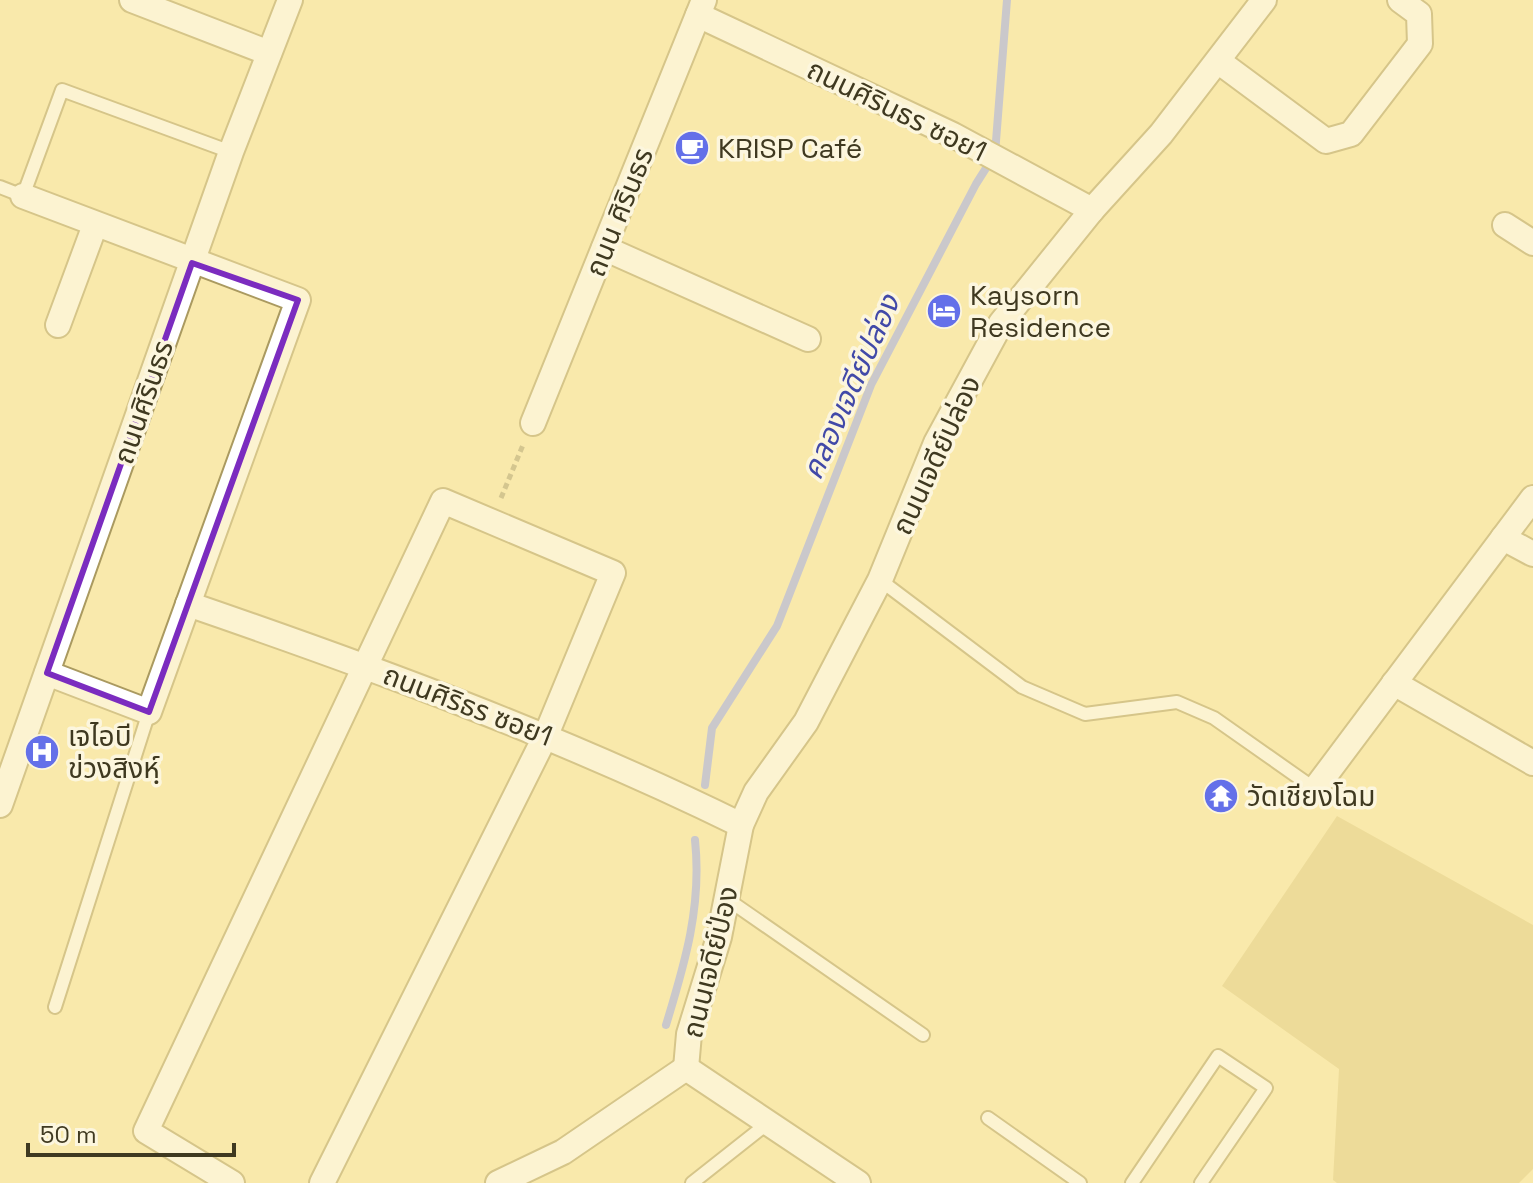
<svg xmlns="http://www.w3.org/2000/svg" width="1533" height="1183" viewBox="0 0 1533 1183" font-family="'Space Grotesk','Noto Sans Thai',sans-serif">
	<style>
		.green { fill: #decb83 }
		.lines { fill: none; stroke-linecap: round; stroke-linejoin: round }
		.stream { stroke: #91a0f2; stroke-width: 8 }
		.lane-casing { stroke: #aa9a60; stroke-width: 16 }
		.street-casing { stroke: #aa9a60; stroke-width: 28 }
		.path { stroke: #a69b6e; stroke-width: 5; stroke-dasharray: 6 4; stroke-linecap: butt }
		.lane { stroke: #fff; stroke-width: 12 }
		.street { stroke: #fff; stroke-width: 24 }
		.marked { fill: none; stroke: #7b2cbf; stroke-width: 6; stroke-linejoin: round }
		.labels { text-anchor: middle; stroke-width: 7; stroke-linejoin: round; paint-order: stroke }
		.street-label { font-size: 28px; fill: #3f3920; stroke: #fcf6de }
		.poi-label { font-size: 28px; fill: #3f3920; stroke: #fcf6de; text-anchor: start }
		.water-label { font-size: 30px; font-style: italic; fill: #4149a8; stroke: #fcf6de }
	</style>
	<rect width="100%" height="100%" fill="#f9e9ac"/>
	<!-- green -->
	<path class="green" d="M1337,816l196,109v244l-14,14h-182l-4,-3 6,-111 -117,-83z"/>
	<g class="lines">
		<!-- stream -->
		<g class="stream">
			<path d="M705,785l7,-57 65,-102 94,-241 105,-201 19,-30 12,-154"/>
			<path d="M666,1025c19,-62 36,-119 29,-185"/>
		</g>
		<!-- lane casing -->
		<g class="lane-casing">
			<g id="lane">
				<path d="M0,187l23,9 39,-106 169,62"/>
				<path d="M880,580l142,107 63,27 92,-12 37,16 101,71"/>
				<path d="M727,899l196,136"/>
				<path d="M55,1007l94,-295"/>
				<path d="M988,1118l92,65"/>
				<path d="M692,1183l76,-60"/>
				<path d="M1132,1183l86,-127 48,32 -65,95"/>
			</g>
		</g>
		<!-- street casing -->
		<g class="street-casing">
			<g id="street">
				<path d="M132,0l137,53"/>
				<path d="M698,15l255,120 139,75"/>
				<path d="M1218,61l108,80 25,-7 69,-90 -1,-30 -19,-14"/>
				<path d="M23,196l275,104 -149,412 -102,-39"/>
				<path d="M1505,225l28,18"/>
				<path d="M604,248l204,91"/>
				<path d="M58,325l37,-100"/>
				<path d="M533,423l171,-423"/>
				<path d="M1503,538l30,16"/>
				<path d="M188,604c189,65 374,133 553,221"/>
				<path d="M1394,683l139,80"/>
				<path d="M1315,789l218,-291"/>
				<path d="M0,805l231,-653 59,-152"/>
				<path d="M686,1068l3,-34 30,-97 22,-112 15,-33 50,-70 74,-142 56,-137 65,-120 91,-113 69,-76 103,-134"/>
				<path d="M686,1068l172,115"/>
				<path d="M232,1183l-86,-52 297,-630 170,72 -67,162 -224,448"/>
				<path d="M498,1183l65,-31 123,-84"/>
			</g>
		</g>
		<!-- path -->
		<path class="path" d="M501,498l22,-53"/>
		<!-- lane -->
		<use href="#lane" class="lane"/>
		<!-- street -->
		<use href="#street" class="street"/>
	</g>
	<!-- marked area -->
	<path d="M0 0H1533V1183H0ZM192,263l106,37 -149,412 -102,-39z" fill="#f9e9ac" fill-opacity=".55" fill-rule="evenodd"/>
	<path class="marked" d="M192,263l106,37 -149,412 -102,-39z"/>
	<!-- icons -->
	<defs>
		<g id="cafe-disc" transform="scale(1.8)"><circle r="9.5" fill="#6470e9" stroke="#fcf6de"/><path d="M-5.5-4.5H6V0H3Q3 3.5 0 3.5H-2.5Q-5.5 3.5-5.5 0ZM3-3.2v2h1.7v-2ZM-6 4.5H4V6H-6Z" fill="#fff"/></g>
		<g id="hotel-disc" transform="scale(1.8)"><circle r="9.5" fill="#6470e9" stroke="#fcf6de"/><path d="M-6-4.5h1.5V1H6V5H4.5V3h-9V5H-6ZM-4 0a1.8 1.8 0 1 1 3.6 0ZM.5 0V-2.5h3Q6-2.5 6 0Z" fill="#fff"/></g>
		<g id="hospital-disc" transform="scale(1.8)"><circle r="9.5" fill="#6470e9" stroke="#fcf6de"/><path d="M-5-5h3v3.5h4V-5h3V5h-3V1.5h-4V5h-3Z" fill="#fff"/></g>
		<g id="temple-disc" transform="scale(1.8)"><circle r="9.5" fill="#6470e9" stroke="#fcf6de"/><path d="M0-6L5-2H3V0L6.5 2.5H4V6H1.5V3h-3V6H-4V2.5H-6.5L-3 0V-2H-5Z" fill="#fff"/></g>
	</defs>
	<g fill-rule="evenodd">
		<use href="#cafe-disc" x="692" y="148"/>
		<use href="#hotel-disc" x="944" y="311"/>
		<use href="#hospital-disc" x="42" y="752"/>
		<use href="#temple-disc" x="1221" y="796"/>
	</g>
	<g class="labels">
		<!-- street labels -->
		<g class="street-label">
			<text transform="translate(897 110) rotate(26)" y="10">ถนนศิรินธร ซอย1</text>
			<text transform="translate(619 212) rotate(-68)" y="10">ถนน ศิรินธร</text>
			<text transform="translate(143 402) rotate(-71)" y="10">ถนนศิรินธร</text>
			<text transform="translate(936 455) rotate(-65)" y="10">ถนนเจดีย์ปล่อง</text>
			<text transform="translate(468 705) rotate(21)" y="10">ถนนศิริธร ซอย1</text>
			<text transform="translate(710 962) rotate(-76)" y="10">ถนนเจดีย์ป่อง</text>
		</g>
		<!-- poi labels -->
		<g class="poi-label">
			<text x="718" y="158">KRISP Café</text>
			<text x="970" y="305">Kaysorn<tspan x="970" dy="32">Residence</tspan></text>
			<text x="68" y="746">เจไอบี<tspan x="68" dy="32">ข่วงสิงหฺ์</tspan></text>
			<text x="1247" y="806">วัดเชียงโฉม</text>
		</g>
		<!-- water labels -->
		<g class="water-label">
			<text transform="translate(851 387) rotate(-66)" y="10">คลองเจดีย์ปล่อง</text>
		</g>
	</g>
	<!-- scale -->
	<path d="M28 1143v12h206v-12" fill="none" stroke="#3f3920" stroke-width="4"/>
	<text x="40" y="1143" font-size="24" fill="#3f3920" stroke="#fcf6de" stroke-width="6" paint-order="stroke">50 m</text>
</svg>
